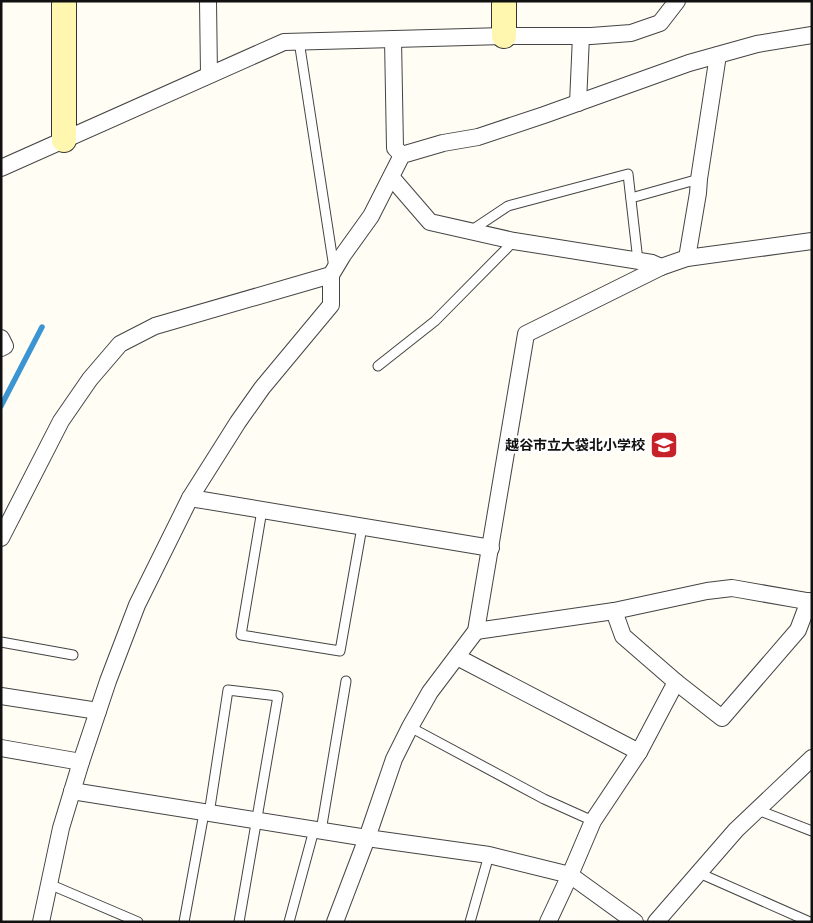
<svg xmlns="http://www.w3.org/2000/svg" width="813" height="923" viewBox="0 0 813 923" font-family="'PT Serif','Noto Sans JP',serif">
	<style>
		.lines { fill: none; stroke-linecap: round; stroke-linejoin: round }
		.stream { stroke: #3b95d2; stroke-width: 5.5 }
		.lane-casing { stroke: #444; stroke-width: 11 }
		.street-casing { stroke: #444; stroke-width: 18 }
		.secondary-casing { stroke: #333; stroke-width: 26 }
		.lane { stroke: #fff; stroke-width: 9 }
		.street { stroke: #fff; stroke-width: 16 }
		.secondary { stroke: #fff7af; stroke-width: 24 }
		.labels { text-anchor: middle; stroke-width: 5; stroke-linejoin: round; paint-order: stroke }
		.poi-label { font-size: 14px; font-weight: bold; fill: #111; stroke: #fff; text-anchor: end }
	</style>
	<rect width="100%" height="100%" fill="#fffdf4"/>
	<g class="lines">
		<!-- stream -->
		<path class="stream" d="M1,406l41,-79"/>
		<!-- lane casing -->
		<g class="lane-casing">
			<g id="lane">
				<path d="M299,41l35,227"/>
				<path d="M631,198l68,-19"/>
				<path d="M472,230l36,-24 120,-32 10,87"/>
				<path d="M378,366l57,-45 79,-80"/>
				<path d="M262,510l-21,125 99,16 22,-124"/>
				<path d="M1,642l72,13"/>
				<path d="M410,727l134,72 49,22"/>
				<path d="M758,810l54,21"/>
				<path d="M209,814l19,-124 50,6 -39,226"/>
				<path d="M321,831l25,-150"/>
				<path d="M699,873l111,49"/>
				<path d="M49,884l89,38"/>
				<path d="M184,922l20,-109"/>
				<path d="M289,922l25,-92"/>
				<path d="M470,922l19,-67"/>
			</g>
		</g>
		<!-- street casing -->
		<g class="street-casing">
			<g id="street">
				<path d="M208,1l1,74"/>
				<path d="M393,39l2,109 7,7"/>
				<path d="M578,103l3,-67"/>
				<path d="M1,168l283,-126 220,-6h87l40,-3 29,-10 17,-22"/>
				<path d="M392,178l38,44 84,19 138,22 9,4"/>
				<path d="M687,258l11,-65 1,-14 19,-124"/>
				<path d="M1,338l4,8 -4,2"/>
				<path d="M190,498l301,50"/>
				<path d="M1,538l60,-117 29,-42 30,-35 35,-18 176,-51 12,-20 28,-39 31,-61 41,-12 35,-6 66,-22 145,-52 68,-19 55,-9"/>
				<path d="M614,611l9,25 53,46 46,36 76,-88 11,-29"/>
				<path d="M476,631l138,-20 93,-20 25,-3 80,14"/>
				<path d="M457,657l182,95"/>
				<path d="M1,696l97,15"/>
				<path d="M1,748l80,14"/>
				<path d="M72,791l295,47 122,17 81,20 65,47"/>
				<path d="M41,922l20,-94 20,-66 27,-81 29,-76 53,-107 48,-76 24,-34 69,-83v-30"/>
				<path d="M335,922l32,-84 27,-79 16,-32 20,-35 46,-61 50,-297 135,-67 26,-9 125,-17"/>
				<path d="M548,922l22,-47 23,-54 46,-69 37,-70"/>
				<path d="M656,922l80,-92 76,-72"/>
			</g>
		</g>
		<!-- secondary casing -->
		<g class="secondary-casing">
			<g id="secondary">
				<path d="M504,36v-35"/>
				<path d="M64,140v-139"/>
			</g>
		</g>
		<!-- lane -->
		<use href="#lane" class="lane"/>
		<!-- street -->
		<use href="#street" class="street"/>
		<!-- secondary -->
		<use href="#secondary" class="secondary"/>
	</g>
	<!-- icons -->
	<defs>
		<g id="school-square" transform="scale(1.4375)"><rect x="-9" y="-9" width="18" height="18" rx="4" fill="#c72229" stroke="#fff"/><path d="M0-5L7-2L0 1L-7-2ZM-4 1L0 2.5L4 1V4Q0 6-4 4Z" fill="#fff"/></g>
	</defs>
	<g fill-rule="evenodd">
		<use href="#school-square" x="664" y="445"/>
	</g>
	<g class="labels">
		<!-- poi labels -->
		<g class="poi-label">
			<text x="645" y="450">越谷市立大袋北小学校</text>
		</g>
	</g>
	<!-- border -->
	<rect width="813" height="923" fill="none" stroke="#111111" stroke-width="5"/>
</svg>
